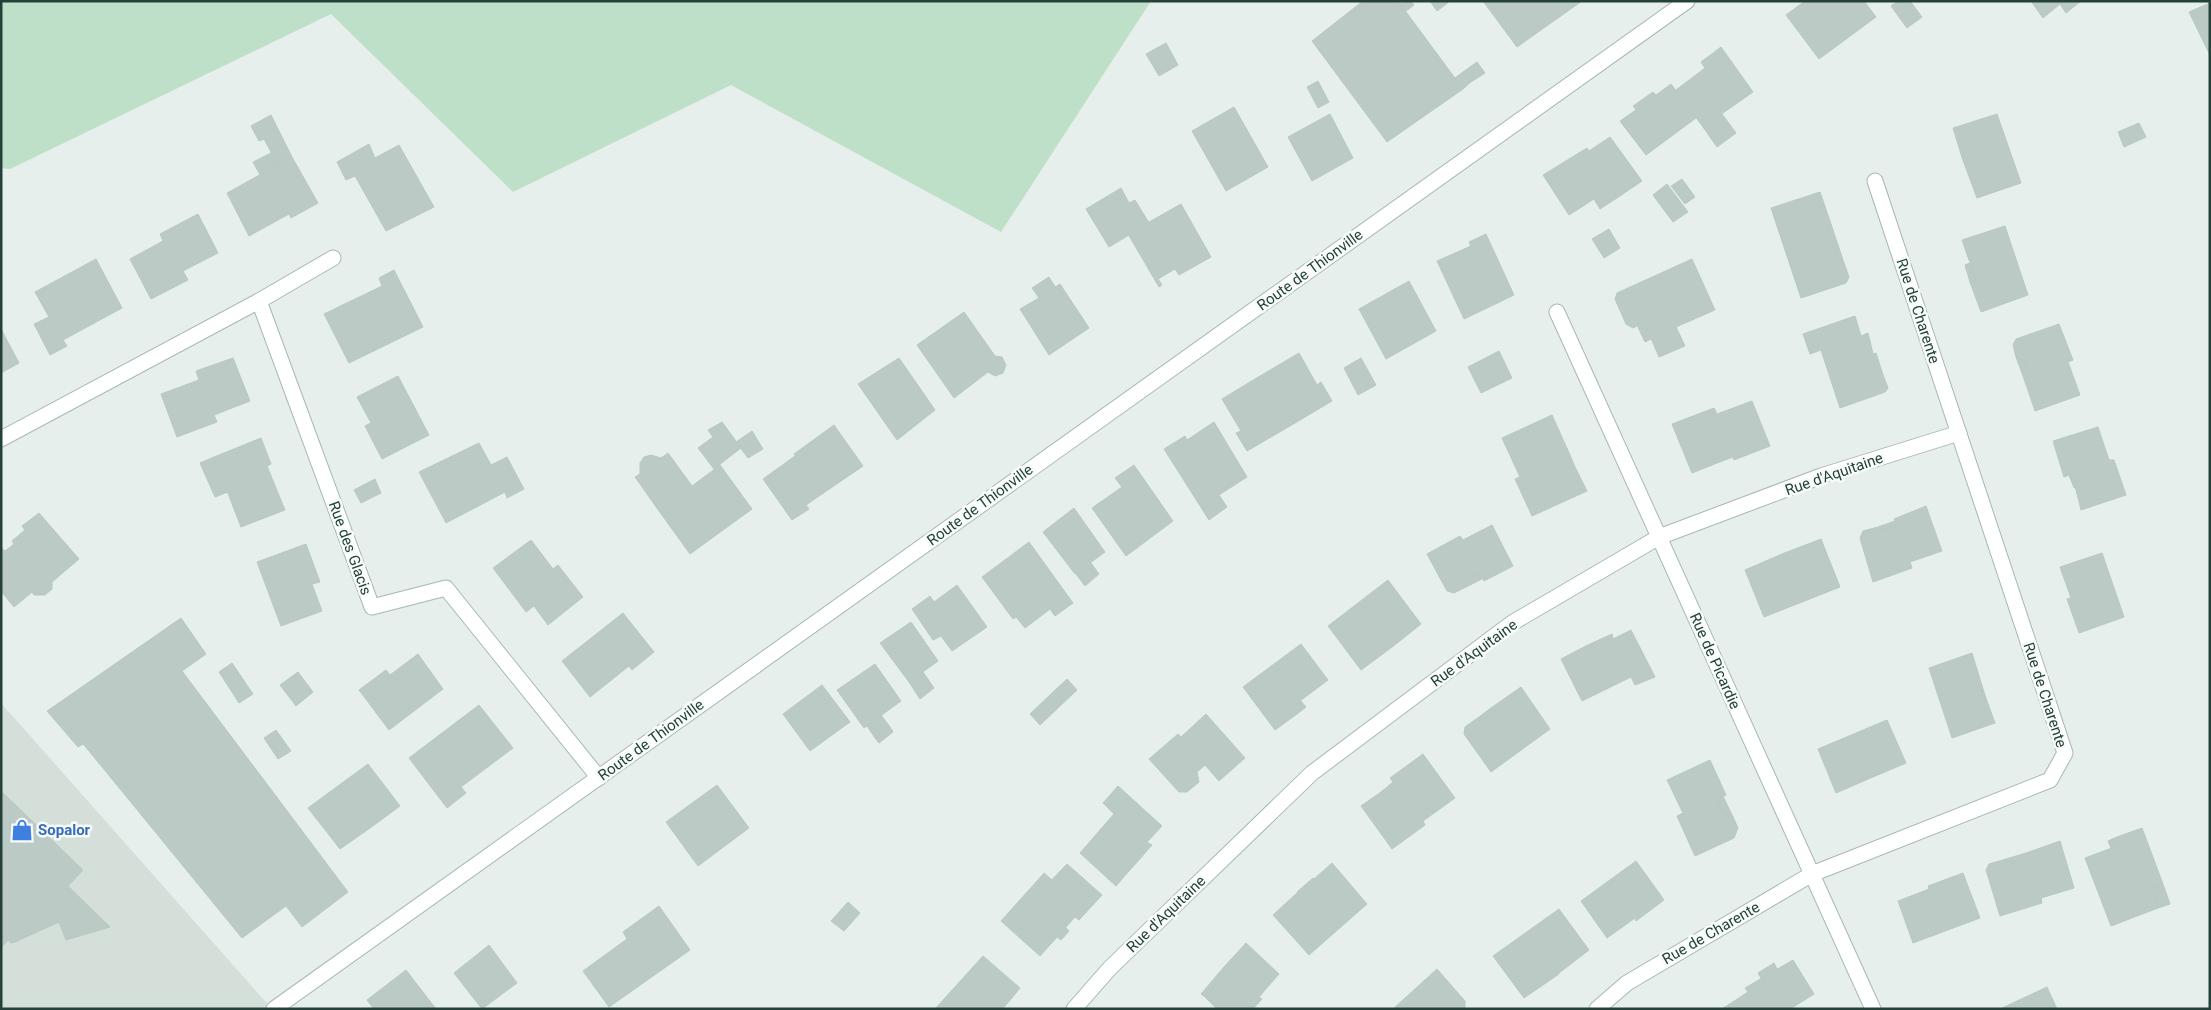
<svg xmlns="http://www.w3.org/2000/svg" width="2211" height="1010" viewBox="0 0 2211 1010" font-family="Roboto,sans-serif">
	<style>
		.built { fill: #d4dfda }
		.green { fill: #bfe0c8 }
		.building { fill: #bbcac4; stroke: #b8c9c2 }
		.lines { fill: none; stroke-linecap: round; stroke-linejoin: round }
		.street-casing { stroke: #a8b8b2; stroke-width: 17 }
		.street { stroke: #fff; stroke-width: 15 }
		.labels { text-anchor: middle; stroke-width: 5; stroke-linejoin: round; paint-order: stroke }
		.street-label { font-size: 15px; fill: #24423a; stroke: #f7fbf9 }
		.shop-label { font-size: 15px; font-weight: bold; fill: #366cbe; stroke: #f7fbf9; text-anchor: start }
	</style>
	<rect width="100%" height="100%" fill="#e6efeb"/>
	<!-- built -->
	<path class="built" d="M1,703l271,306h-271z"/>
	<!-- green -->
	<path class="green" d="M1,1h1150l-150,231 -270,-147 -218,107 -182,-178 -321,155 -9,-1z"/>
	<!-- building -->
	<g class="building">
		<path d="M1363,1h35l65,88 -76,53 -75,-101z"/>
		<path d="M1403,1h8l3,4 -8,6 -6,-7z"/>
		<path d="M1430,1h20l-13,10z"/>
		<path d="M1483,1h99l-65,46z"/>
		<path d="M1805,1h59l12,16 -57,42 -33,-44z"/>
		<path d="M1898,1h12l12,16 -15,11 -16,-22z"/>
		<path d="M2031,1h27l2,3 -17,14z"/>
		<path d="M2058,1h23l-15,12z"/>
		<path d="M2210,3v52l-21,-43z"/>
		<path d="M1166,43l12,22 -19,11 -13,-22z"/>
		<path d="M1721,47l32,45 -50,35 -27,-37 29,-22 -4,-6z"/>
		<path d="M1477,62l8,11 -14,9 -8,-10z"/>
		<path d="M1463,72l8,10 -8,7 -8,-11z"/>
		<path d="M1318,81l11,21 -11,6 -11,-21z"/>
		<path d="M1671,84l25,34 -50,37 -26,-34 16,-11 -3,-4 20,-14 3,3z"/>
		<path d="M1234,107l34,60 -42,24 -34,-60z"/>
		<path d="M1330,114l23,44 -41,23 -24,-44z"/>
		<path d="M1722,114l14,19 -19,14 -14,-20z"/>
		<path d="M1997,114l24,69 -44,15 -13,-35 6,-2 -3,-9 -6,2 -8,-26z"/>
		<path d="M271,115l21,42 -14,8 -14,-26 -5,2 -8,-15z"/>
		<path d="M2139,123l7,14 -22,10 -6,-15z"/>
		<path d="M1610,137l32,44 -25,17 -28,-47z"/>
		<path d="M369,144l6,14 24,-13 35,62 -48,24 -31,-55 -9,4 -9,-18z"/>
		<path d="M1587,148l30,50 -17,11 -6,-10 -25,16 -26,-40z"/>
		<path d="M1967,152l3,9 -6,2 -3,-9z"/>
		<path d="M271,153l7,12 -18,10 -7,-13z"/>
		<path d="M292,157l26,46 -27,15 -2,-4 -40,22 -22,-43z"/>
		<path d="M1682,179l13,18 -10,7 -14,-18z"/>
		<path d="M1667,184l21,28 -15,10 -20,-27z"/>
		<path d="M1121,188l8,15 6,-3 14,23 -40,24 -23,-38z"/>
		<path d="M1820,192l11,32 -5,2 11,31 6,3 6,17 -3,6 -45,15 -30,-90z"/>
		<path d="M1181,204l30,53 -32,18 -4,-6 -17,10 4,6 -3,2 -31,-53z"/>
		<path d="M198,214l20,39 -35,18 5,9 -37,19 -21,-40 33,-18 -3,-7z"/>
		<path d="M1831,224l12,36 -6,-3 -11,-31z"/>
		<path d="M2005,226l23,69 -47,17 -11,-30 6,-2 -14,-40z"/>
		<path d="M1609,229l11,19 -16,10 -12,-19z"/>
		<path d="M1486,234l28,61 -50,24 -27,-58 34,-15 -2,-4z"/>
		<path d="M96,259l26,49 -59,32 4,6 -17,9 -16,-31 15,-7 -14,-25z"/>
		<path d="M1692,259l23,51 -39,17 9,19 -26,11 -15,-35 -11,6 -7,-4 -11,-25 2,-6z"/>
		<path d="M1970,263l6,17 -6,2 -5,-17z"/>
		<path d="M394,270l29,57 -74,36 -25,-49 58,-28 -3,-8z"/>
		<path d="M1049,277l6,10 5,-3 29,44 -40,27 -29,-46 19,-11 -7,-10z"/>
		<path d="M1409,281l27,50 -50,28 -27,-50z"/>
		<path d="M964,312l31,44 7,1 4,8 -3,8 -8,3 -7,-4 -34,26 -37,-53z"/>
		<path d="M1855,316l6,20 7,-3 9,37 5,2 6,16 -3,4 -45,16 -19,-58 -11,4 -7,-20z"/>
		<path d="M1644,322l7,17 -6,3 -8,-17z"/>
		<path d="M2059,324l14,36 -5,2 12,33 -45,16 -12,-35 5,-2 -5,-14 -7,-3 -3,-12 3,-6z"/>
		<path d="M1,329l18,34 -18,10z"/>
		<path d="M1499,351l13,27 -31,15 -13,-26z"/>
		<path d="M1299,353l18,32 4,-3 11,19 -42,25 -30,-50z"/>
		<path d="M1876,353l6,19 -5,-2 -5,-15z"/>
		<path d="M2016,357l7,3 5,14 -5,2z"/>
		<path d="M233,358l17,43 -36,14 3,7 -40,15 -16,-43 38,-14 -3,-9z"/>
		<path d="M899,358l36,52 -38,30 -39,-56z"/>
		<path d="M1361,358l15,27 -18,10 -14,-27z"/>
		<path d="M398,376l31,59 -47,24 -17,-33 6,-3 -14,-26z"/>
		<path d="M1260,376l30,50 -43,25 -11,-18 5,-2 -19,-32z"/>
		<path d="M1752,401l18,45 -36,14 -3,-7 -16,6 2,4 -25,10 -20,-49 42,-16 3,6z"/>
		<path d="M1552,415l18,40 -3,2 6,11 2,-1 12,24 -55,25 -17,-37 5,-2 -18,-39z"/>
		<path d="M722,422l19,26 -13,10 -20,-28z"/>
		<path d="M1214,422l33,55 -28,18 8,12 -18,13 -45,-71 21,-13 2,4z"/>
		<path d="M834,425l29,41 -41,28 -28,-40z"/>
		<path d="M2098,427l11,33h5l12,35 -45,15 -9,-36 -8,3 -11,-36z"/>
		<path d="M752,431l11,18 -15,9 -12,-16z"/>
		<path d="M713,437l15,21 -14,11 -16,-21z"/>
		<path d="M261,438l10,26 -4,2 18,44 -44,17 -27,-70z"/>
		<path d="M479,443l12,22 16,-8 17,32 -17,9 -2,-6 -59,31 -27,-51z"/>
		<path d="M668,453l24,33 -33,25 -24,-34 5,-3v-11l4,-6 7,-2 10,3z"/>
		<path d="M1731,453l2,4 -16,6 -2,-4z"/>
		<path d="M1570,455l5,12 -2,1 -6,-11z"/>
		<path d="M795,456l27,38 -16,11 3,4 -17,11 -29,-41z"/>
		<path d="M214,457l14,35 -13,5 -15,-34z"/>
		<path d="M720,465l32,44 -62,45 -31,-43z"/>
		<path d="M1134,465l39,56 -47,35 -34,-48 30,-21 -7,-9z"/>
		<path d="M2072,474l4,13 -2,1 -5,-13z"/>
		<path d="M375,479l6,14 -20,10 -7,-13z"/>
		<path d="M1926,506l16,45 -32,11 2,6 -39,14 -13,-44 3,-7 15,-4 7,2 12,-4 -3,-6z"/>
		<path d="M1074,508l31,44 -30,22 -32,-42z"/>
		<path d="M39,513l40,46 -27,23v7l-7,6h-11l-2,-3 -18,15 -13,-16v-43l4,3 9,-7 -2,-3 13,-11 -3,-4z"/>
		<path d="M1895,521l2,4 -12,4 -7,-2z"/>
		<path d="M1492,525l21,41 -29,15 -5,-8 -11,6 -2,8 -12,6 -7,-2 -20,-37 33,-18 3,4z"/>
		<path d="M1821,539l19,48 -76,30 -17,-42 37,-15 -2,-6z"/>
		<path d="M531,540l22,29 5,-4 25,32 -35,28 -14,-19 -8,6 -33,-44z"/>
		<path d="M1029,542l31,43 -47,34 -31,-42z"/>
		<path d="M306,544l14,38 -8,2 10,27 -41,15 -24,-64z"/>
		<path d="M2102,553l22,64 -45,16 -12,-34 4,-1 -11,-31z"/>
		<path d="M1782,554l2,6 -37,15 -2,-5z"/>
		<path d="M1091,563l8,11 -14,12 -9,-12z"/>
		<path d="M1479,573l3,6 -16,8 2,-8z"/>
		<path d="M1388,580l33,44 -25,20 -4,-5 -15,12 3,5 -19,14 -33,-44z"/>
		<path d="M957,585l30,42 -35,24 -11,-15 -8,4 -21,-31 18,-13 4,6z"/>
		<path d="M1060,585l13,18 -18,13 -5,-7 -25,19 -9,-11z"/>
		<path d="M623,613l31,39 -22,18 -3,-4 -39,31 -28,-36z"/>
		<path d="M181,618l25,36 -24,17 166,221 -46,35 -16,-21 -44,32 -189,-231z"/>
		<path d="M911,622l27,39 -29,21 -29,-39z"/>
		<path d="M1631,630l24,47 -20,8 -4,-8 -49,24 -21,-42 21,-11 2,3 8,-4 -2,-3 22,-10 1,5z"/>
		<path d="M1392,639l4,5 -16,12 -3,-5z"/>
		<path d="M1301,644l27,36 -36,27 5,7 -22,16 -32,-43z"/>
		<path d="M1590,644l2,3 -8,4 -2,-3z"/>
		<path d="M1972,653l11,36 -2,1 3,12 3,-1 8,22 -43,15 -23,-70z"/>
		<path d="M418,654l25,35 -54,41 -30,-40 27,-20 4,5z"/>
		<path d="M232,663l21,31 -14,9 -20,-31z"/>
		<path d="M875,664l26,37 -37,27 -27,-38z"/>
		<path d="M298,672l15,20 -17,14 -16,-21z"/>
		<path d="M923,672l11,16 -14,11 -11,-17z"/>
		<path d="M1067,679l10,11 -18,17 -9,-12z"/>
		<path d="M822,685l28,37 -40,29 -27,-37z"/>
		<path d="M1521,687l29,42 -59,43 -27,-38 1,-7 14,-10 5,2 10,-6 -3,-5z"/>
		<path d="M1983,689l4,12 -3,1 -3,-12z"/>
		<path d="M1050,695l9,12 -19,18 -10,-11z"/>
		<path d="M1301,701l5,6 -9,7 -5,-7z"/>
		<path d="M479,705l34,43 -52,39 5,6 -19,15 -38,-50z"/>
		<path d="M53,707l30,37 -5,3 -31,-36z"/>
		<path d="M1491,708l3,5 -10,6 -5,-2z"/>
		<path d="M1206,714l39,44 -26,23 -14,-16 -8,7 2,10 -12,10h-8l-30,-33 29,-25 3,3z"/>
		<path d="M881,715l9,12 -15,11 -8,-12z"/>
		<path d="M1887,720l19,43 -33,14 -1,-2 -15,6 2,2 -23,10 -18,-44z"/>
		<path d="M890,727l3,5 -14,11 -4,-5z"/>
		<path d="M276,730l15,21 -13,8 -14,-21z"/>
		<path d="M1423,754l32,44 -32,23 2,4 -33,24 -31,-43 20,-14 3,3 12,-9 -6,-8z"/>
		<path d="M1710,760l16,35 -10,4 8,16 9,2 5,11 -4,10 -39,18 -18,-40 6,-3 -16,-33z"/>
		<path d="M368,764l32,42 -30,22 -32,-42z"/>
		<path d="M1872,775l1,2 -14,6 -2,-2z"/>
		<path d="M1393,782l3,4 -12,9 -3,-3z"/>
		<path d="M717,785l32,43 -51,38 -32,-44z"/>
		<path d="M338,786l32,42 -30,21 -32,-41z"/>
		<path d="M1118,786l44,40 -15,16 5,3 -14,16 -2,-2 -9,9 2,3 -13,15 -36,-33 34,-39 -11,-11z"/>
		<path d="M1,791l82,79 -15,16 42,41 -44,13 -7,-18 -44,20 -4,1 -3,-3 -7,8z"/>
		<path d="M1723,796l10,21 -9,-2 -8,-16z"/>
		<path d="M2142,828l21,56 -12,4 7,20 -47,18 -26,-68 35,-13 -3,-8z"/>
		<path d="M2117,837l3,8 -9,3 -3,-7z"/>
		<path d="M2060,841l14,47 -33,10 1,5 -42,13 -14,-46 3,-6 17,-5 6,4 15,-6 -1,-4z"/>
		<path d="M2026,853l1,4 -15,6 -6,-4z"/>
		<path d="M1136,859l2,2 -9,10 -2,-3z"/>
		<path d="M1636,861l28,39 -28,21 -1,-3 -28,20 -26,-37z"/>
		<path d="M1332,863l35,41 -58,51 -36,-40 24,-22 4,4 16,-14 -3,-4z"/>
		<path d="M1067,864l35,31 -23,25 -4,-3 -35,39 -39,-35 36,-40 7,7z"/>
		<path d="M1044,873l8,7 -8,8 -7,-7z"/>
		<path d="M1963,873l17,45 -67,25 -15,-42 31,-12 -1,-3z"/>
		<path d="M1313,878l4,5 -16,14 -4,-5z"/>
		<path d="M2163,884l7,20 -12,4 -7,-20z"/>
		<path d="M848,902l12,11 -16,18 -13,-10z"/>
		<path d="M659,906l31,44 -81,57 -26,-36 44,-32 -4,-7z"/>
		<path d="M1559,909l30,41 -30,23 -3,-4 -16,11 3,5 -19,13 -31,-42z"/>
		<path d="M1066,928l3,3 -8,9 -4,-3z"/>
		<path d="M1246,943l33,31 -20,23 3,2 -9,10h-36l-12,-12 23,-26 -4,-4z"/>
		<path d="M489,945l28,38 -35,26 -28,-36z"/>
		<path d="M983,956l37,32 -14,17 -4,4h-67z"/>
		<path d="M1793,960l21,34 -24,15h-68l26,-17 -3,-4z"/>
		<path d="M1774,963l3,6 -16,9 -3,-5z"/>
		<path d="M1224,967l4,4 -23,26 -4,-3z"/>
		<path d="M1437,969l28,32v8h-72z"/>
		<path d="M1556,969l3,5 -16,11 -3,-5z"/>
		<path d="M406,970l30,39h-62l-7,-9z"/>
		<path d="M2047,987l10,22h-57z"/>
	</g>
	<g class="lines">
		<!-- street casing -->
		<g class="street-casing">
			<g id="street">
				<path d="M259,301l113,306 74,-19 153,190"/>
				<path d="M1557,312l316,697"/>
				<path d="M1,439l258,-138 74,-43"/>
				<path d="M274,1009l1413,-1008"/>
				<path d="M1074,1009l36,-41 202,-195 200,-150 147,-86 162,-61 138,-43"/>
				<path d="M1597,1009l30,-26 185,-109 238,-94 15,-27 -190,-572"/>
			</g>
		</g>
		<!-- street -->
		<use href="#street" class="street"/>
	</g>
	<!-- icons -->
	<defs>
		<g id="shop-bare" transform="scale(1.725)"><path d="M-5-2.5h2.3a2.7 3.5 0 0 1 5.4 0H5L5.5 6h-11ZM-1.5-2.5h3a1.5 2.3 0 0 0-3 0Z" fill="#3f7fe0" stroke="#f7fbf9" stroke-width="2.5" paint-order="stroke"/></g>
	</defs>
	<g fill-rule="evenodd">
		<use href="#shop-bare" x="22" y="830"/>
	</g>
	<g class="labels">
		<!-- street labels -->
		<g class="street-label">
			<text transform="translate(1310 270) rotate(-36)" y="5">Route de Thionville</text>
			<text transform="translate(1918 311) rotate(72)" y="5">Rue de Charente</text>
			<text transform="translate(1834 474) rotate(-19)" y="5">Rue d'Aquitaine</text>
			<text transform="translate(980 505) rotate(-36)" y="5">Route de Thionville</text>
			<text transform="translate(350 548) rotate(70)" y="5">Rue des Glacis</text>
			<text transform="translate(1474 653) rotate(-36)" y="5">Rue d'Aquitaine</text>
			<text transform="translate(1715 661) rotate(66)" y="5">Rue de Picardie</text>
			<text transform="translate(2045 695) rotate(72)" y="5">Rue de Charente</text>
			<text transform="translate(651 740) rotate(-36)" y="5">Route de Thionville</text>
			<text transform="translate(1166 914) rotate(-44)" y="5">Rue d'Aquitaine</text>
			<text transform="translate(1711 933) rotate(-30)" y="5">Rue de Charente</text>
		</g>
		<!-- shop labels -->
		<g class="shop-label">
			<text x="38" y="835">Sopalor</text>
		</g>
	</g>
	<!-- border -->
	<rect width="2211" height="1010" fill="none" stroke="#24423a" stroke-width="5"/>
</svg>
